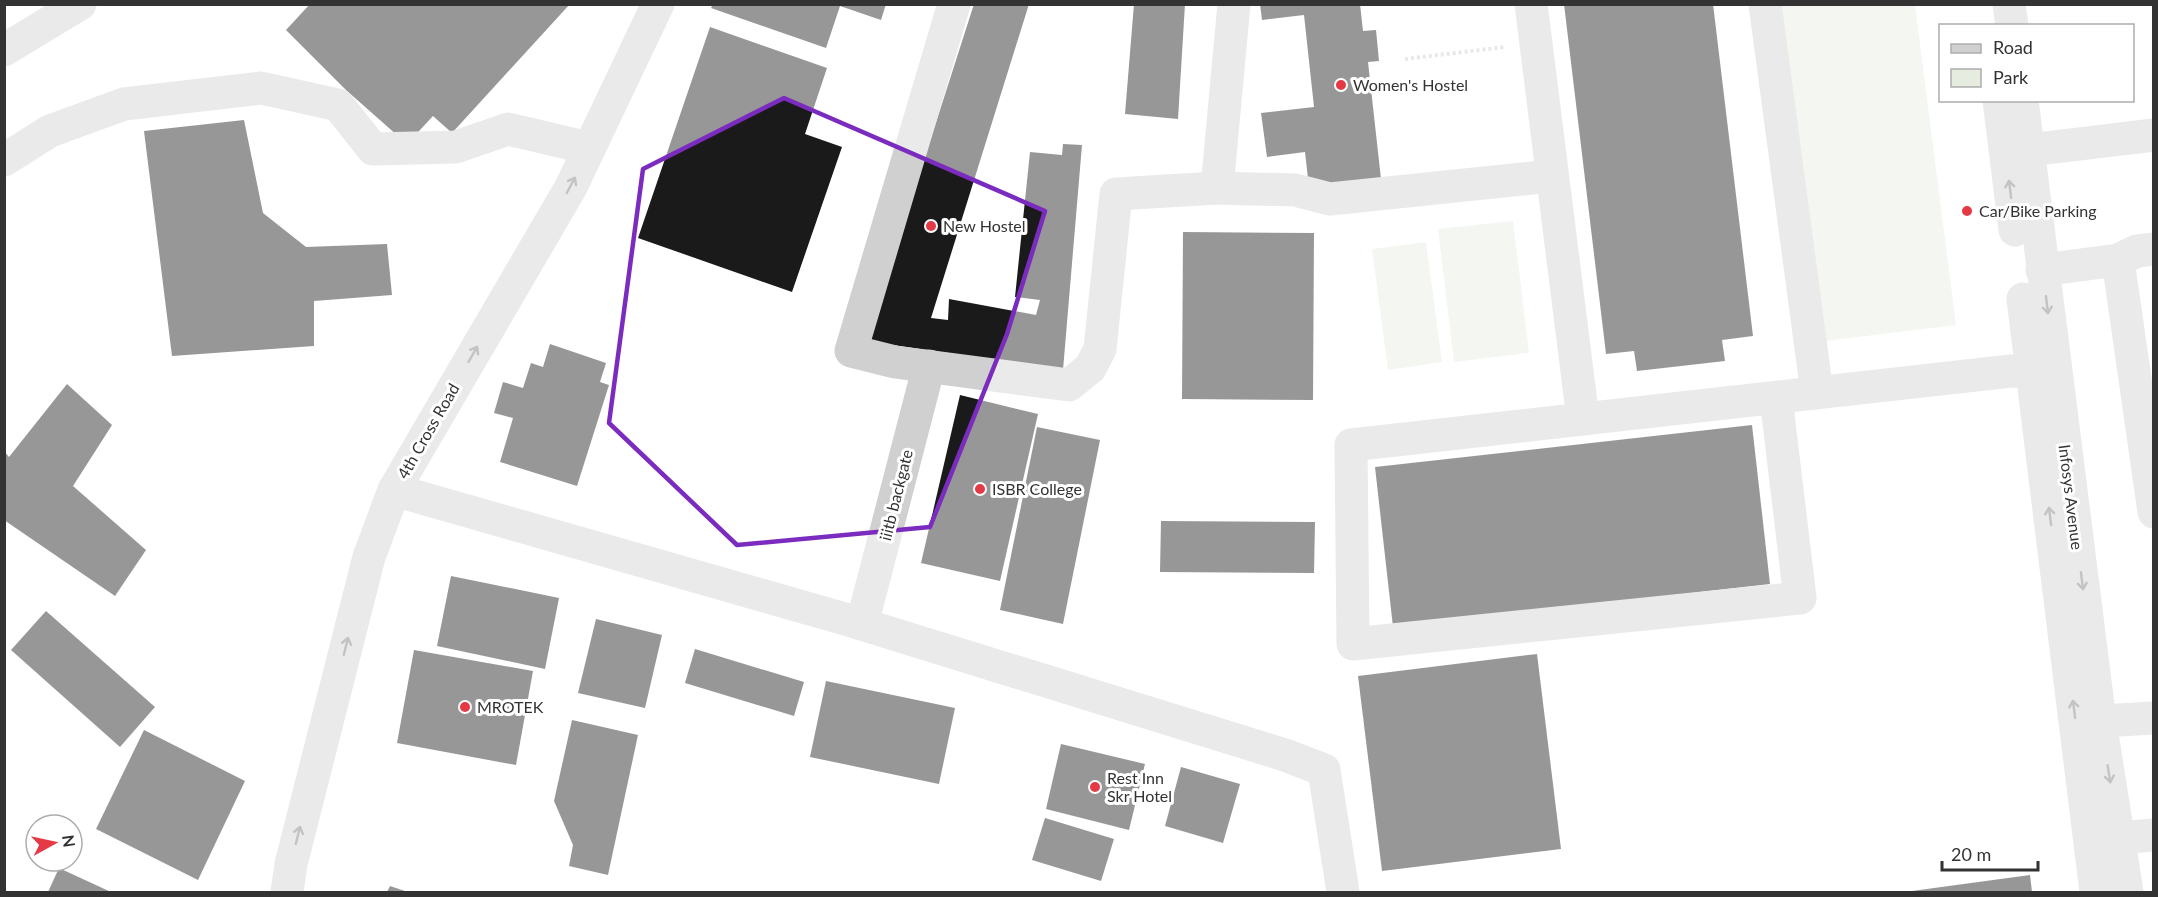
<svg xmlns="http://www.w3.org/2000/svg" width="2158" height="897" viewBox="0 0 2158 897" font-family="Lato,sans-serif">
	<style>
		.green { fill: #e6ecdf }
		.building { fill: #1a1a1a }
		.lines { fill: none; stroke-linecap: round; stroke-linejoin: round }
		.path { stroke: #cdcdcd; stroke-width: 4; stroke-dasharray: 3 3; stroke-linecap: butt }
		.minor { stroke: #d0d0d0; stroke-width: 33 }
		.oneway { stroke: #7a7a7a }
		.marked { fill: none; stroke: #7b2cbf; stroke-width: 4.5; stroke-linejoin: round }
		.poi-dot { fill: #e63946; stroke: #fff; stroke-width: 2 }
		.labels { text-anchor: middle; stroke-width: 6; stroke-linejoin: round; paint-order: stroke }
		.poi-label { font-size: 16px; fill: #333; stroke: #fff; text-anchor: start }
		.street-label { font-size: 16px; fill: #333; stroke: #fff }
	</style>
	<rect width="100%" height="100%" fill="#fff"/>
	<!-- green -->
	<g class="green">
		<path d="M1780,5h135l41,320 -131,16z"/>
		<path d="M1513,221l16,132 -75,9 -16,-133z"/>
		<path d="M1426,242l16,120 -54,8 -16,-121z"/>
	</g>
	<!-- building -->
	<g class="building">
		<path d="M310,4h260l-118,129 -19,-17 -26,28 -61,-54 -60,-60z"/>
		<path d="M713,4h173l-5,16 -41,-14 -14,42 -115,-40z"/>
		<path d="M974,4h55l-98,314 17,2 1,-21 87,16 4,-15 -25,-3 15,-145 32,3 1,-11 19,1 -19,225 -197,-29z"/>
		<path d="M1134,4h51l-7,115 -53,-5z"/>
		<path d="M1260,4h100l3,27 13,-1 3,31 -11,1 13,117 -72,8 -4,-35 -38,5 -6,-44 53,-6 -10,-92 -42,5z"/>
		<path d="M1564,4h149l40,332 -31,4 3,21 -88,10 -3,-20 -28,3z"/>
		<path d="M710,27l117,41 -22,66 37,13 -50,145 -154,-54z"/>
		<path d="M244,120l19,93 43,34 81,-3 5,51 -78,6v45l-142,10 -28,-225z"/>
		<path d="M1183,232l131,1 -1,167 -131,-1z"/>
		<path d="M550,344l56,19 -6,19 9,3 -32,101 -77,-24 13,-44 -19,-5 9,-31 20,6 8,-25 12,4z"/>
		<path d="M67,384l45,41 -39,61 73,64 -31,46 -111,-76v-69l5,6z"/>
		<path d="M960,395l78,19 -38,167 -79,-18z"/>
		<path d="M1752,425l18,159 -377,43 -18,-160z"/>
		<path d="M1037,427l63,13 -37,184 -63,-14z"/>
		<path d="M1161,521l154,1 -1,51 -154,-1z"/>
		<path d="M451,576l108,22 -14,71 -108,-23z"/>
		<path d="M46,611l109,96 -35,40 -109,-97z"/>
		<path d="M596,619l66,16 -17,73 -67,-15z"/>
		<path d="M695,649l109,33 -10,34 -109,-33z"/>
		<path d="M414,650l119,21 -17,94 -119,-22z"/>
		<path d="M1537,654l24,195 -179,22 -24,-195z"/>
		<path d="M826,681l129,27 -16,76 -129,-27z"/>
		<path d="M572,720l66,15 -30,140 -39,-9 4,-21 -19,-44z"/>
		<path d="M144,730l101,51 -47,99 -102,-51z"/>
		<path d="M1061,744l84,20 -16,66 -83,-21z"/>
		<path d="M1181,767l59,17 -17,59 -58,-17z"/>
		<path d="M1045,818l69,21 -13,42 -69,-21z"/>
		<path d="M59,868l52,24h-63z"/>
		<path d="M2030,875l2,17h-120v-1z"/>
		<path d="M390,886l18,6h-21z"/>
	</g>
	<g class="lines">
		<!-- path -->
		<path class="path" d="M1405,59l100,-12"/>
		<!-- minor -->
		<g class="minor">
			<path d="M954,4l-103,347 44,11 174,23 21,-17 10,-19 16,-155 101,-6"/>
			<path d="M1234,4l-17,184 78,2 35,9 222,-23"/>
			<path d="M1531,4l52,415"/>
			<path d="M1765,4l52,389"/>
			<path d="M2009,4l3,22"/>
			<path d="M4,50l76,-46"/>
			<path d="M1999,100l16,130"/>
			<path d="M2022,100l78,621 27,171"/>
			<path d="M2029,150l125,-15"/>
			<path d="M4,160l46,-29 74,-27 137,-16 77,17 35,44 83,-2 52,-18 81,19"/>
			<path d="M2154,249l-17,2 -19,9 36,252"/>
			<path d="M2042,270l76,-10"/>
			<path d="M2023,299l73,593"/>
			<path d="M1776,398l24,200 -447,46 -2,-199 660,-74 21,1"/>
			<path d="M394,490l451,129 440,136 39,15 19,122"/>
			<path d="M862,624l67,-258"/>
			<path d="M2100,721l54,-3"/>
			<path d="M2118,838l36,-3"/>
			<path d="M287,892l4,-28 78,-307 25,-67 177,-303 87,-183"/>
		</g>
	</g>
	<!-- one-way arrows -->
	<defs><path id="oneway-shaft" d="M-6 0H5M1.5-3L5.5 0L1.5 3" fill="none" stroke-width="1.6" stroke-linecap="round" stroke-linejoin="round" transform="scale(1.5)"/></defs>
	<g class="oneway">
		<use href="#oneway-shaft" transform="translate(571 185) rotate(-62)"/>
		<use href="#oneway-shaft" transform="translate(2010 189) rotate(-97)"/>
		<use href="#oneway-shaft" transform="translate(2047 305) rotate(83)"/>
		<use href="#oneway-shaft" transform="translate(473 354) rotate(-60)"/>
		<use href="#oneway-shaft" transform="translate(2050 516) rotate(-97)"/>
		<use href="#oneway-shaft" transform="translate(2082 581) rotate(83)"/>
		<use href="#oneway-shaft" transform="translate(346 646) rotate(-76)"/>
		<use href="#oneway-shaft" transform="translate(2074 709) rotate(-97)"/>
		<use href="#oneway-shaft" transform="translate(2109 774) rotate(81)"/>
		<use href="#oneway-shaft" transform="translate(298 835) rotate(-76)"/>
	</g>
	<!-- marked area -->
	<path d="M0 0H2158V897H0ZM784,98l261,113 -38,123 -77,193 -193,18 -128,-122 34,-254z" fill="#fff" fill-opacity=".55" fill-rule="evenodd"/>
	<path class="marked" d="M784,98l261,113 -38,123 -77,193 -193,18 -128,-122 34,-254z"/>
	<!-- markers -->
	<g class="poi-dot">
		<circle cx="1341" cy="85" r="6"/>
		<circle cx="1967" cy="211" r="6"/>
		<circle cx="931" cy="226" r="6"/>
		<circle cx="980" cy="489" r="6"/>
		<circle cx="465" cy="707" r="6"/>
		<circle cx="1095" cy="787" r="6"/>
	</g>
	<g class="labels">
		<!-- poi labels -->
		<g class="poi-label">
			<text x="1353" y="91">Women's Hostel</text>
			<text x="1979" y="217">Car/Bike Parking</text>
			<text x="943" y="232">New Hostel</text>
			<text x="992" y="495">ISBR College</text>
			<text x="477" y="713">MROTEK</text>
			<text x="1107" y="784">Rest Inn<tspan x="1107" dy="18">Skr Hotel</tspan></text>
		</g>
		<!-- street labels -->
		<g class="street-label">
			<text transform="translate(428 431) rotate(-60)" y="6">4th Cross Road</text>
			<text transform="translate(896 495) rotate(-76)" y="6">iiitb backgate</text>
			<text transform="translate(2071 497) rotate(83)" y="6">Infosys Avenue</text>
		</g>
	</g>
	<!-- border -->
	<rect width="2158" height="897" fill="none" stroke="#333333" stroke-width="12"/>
	<!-- legend -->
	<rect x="1939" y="24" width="195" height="78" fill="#ffffff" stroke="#adadad" stroke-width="1.5"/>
	<rect x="1951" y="44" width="30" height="9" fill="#d0d0d0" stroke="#adadad" stroke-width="1.5"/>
	<text x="1993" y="54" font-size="18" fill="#333333">Road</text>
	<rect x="1951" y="69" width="30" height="18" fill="#e6ecdf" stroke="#adadad" stroke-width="1.5"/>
	<text x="1993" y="84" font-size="18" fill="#333333">Park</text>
	<!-- north arrow -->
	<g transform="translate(54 843) rotate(82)"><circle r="28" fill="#ffffff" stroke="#adadad" stroke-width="1.5"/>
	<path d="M0-4.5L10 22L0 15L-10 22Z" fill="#e63946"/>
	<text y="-9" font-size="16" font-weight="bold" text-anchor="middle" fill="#333333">N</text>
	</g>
	<!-- scale -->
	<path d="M1942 861v9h96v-9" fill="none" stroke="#333333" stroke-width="3"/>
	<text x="1951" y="861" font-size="18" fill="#333333" stroke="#ffffff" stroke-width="4.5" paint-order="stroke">20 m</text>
</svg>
